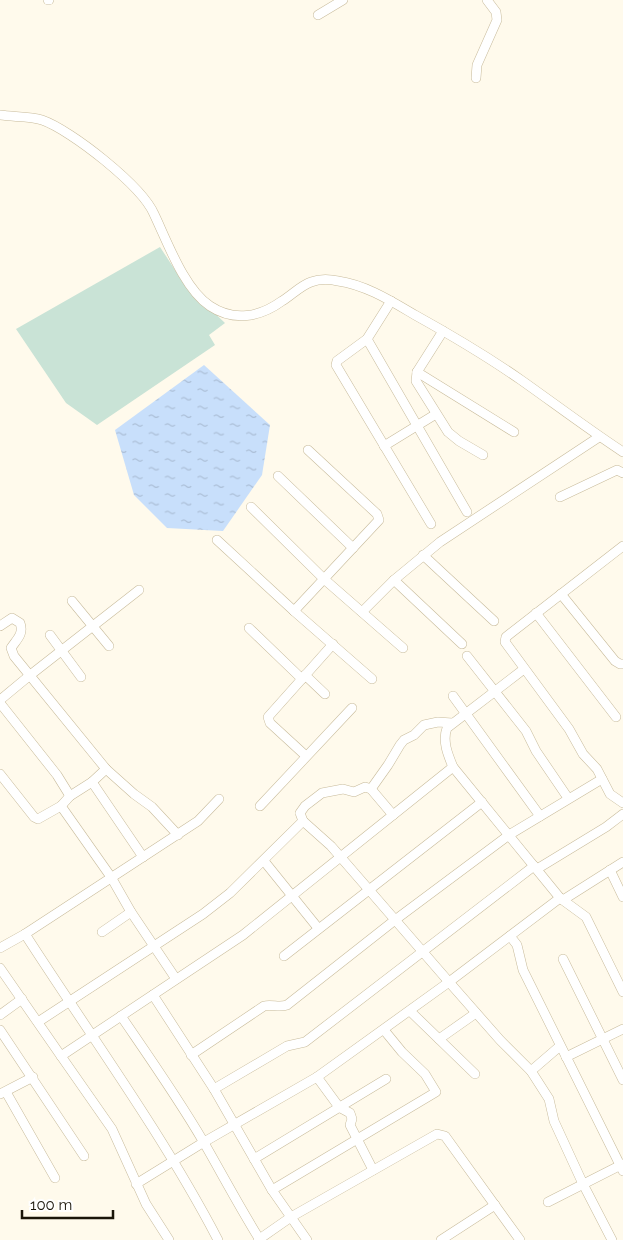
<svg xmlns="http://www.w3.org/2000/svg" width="623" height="1240" viewBox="0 0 623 1240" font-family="Raleway,sans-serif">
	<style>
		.green { fill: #c9e3d6 }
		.water { fill: url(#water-ripples) }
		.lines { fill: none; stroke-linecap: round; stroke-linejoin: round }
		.minor-casing { stroke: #c8bb9b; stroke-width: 10 }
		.minor { stroke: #fff; stroke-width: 9 }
	</style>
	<defs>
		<pattern id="water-ripples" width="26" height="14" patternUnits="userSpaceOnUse" patternTransform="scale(1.25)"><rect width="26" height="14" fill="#c8dffb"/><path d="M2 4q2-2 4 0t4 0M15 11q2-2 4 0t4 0" fill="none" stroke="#abbed6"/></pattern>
	</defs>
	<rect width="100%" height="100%" fill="#fffaec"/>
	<!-- green -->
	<path class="green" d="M160,247l25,38 40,38 -16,12 6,10 -118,80 -31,-22 -50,-74z"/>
	<!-- water -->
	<path class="water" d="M204,365l66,60 -8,50 -39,56 -56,-3 -33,-33 -19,-65z"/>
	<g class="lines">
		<!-- minor casing -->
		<g class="minor-casing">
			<g id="minor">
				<path d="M48,0h1"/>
				<path d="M318,15l25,-15"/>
				<path d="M476,78l1,-13 20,-45 -1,-8 -9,-12"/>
				<path d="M0,115c13,2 30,1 42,5 29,10 100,66 112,94 13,27 30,75 56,92 24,16 50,11 72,-5 10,-6 18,-15 29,-19 8,-3 18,-3 27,-1 28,4 53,20 77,34 36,20 73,42 106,65 34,24 67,49 102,72"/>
				<path d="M391,301l-24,38 -30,22 -1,4 95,159"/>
				<path d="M443,331l-26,41 -1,9 32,51 11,9 24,14"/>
				<path d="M367,339l100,173"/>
				<path d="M417,372l97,60"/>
				<path d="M384,446l52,-32"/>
				<path d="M278,476l75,72"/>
				<path d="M560,497l57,-27 6,3"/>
				<path d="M251,507l73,72 79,69"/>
				<path d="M217,540l77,71 78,68"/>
				<path d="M623,546l-112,87 -5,4 -1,5 64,87 14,25 14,15 13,25 13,9"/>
				<path d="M423,555l71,66"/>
				<path d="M394,580l68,64"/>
				<path d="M561,594l54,67 5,3h3"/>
				<path d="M72,601l37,45"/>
				<path d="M294,611l85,-91 -2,-6 -69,-64"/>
				<path d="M362,612l32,-32 46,-38 159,-105"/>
				<path d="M536,613l80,104"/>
				<path d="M0,626l12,-8 8,5c4,11 -3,16 -9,25l3,8 92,113 28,25 18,13 26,28"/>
				<path d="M249,628l53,51"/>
				<path d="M50,635l31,42"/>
				<path d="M467,656l59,75 10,20 32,47"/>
				<path d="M524,669l-77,59c-5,13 1,27 6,39l107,131 26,19 37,75"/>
				<path d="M305,675l20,19"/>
				<path d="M453,696l87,120"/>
				<path d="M0,700l29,-24 110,-86"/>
				<path d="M0,703l57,72 13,21"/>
				<path d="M306,756l-36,-33 -2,-6 65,-73"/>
				<path d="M0,774l34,43 4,2 23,-13 9,-10 22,-14 14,-13"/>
				<path d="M92,782l51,75"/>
				<path d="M371,789l17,-24 12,-20 4,-5 10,-5 10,-10 14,-3 14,1"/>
				<path d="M61,806l50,71 20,35 45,67"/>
				<path d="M260,806l92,-98"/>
				<path d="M303,821l-3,-8 5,-7 17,-13 21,-4 11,3 11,-5 6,2 22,26"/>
				<path d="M264,861l54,67"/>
				<path d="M537,869l69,-42 17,-13"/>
				<path d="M610,870l13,27"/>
				<path d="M563,900l60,-38"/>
				<path d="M102,932l29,-20"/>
				<path d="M25,934c65,101 137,199 193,306"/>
				<path d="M510,936l7,9 6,25 100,201"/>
				<path d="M0,948l25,-14 173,-113 21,-22"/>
				<path d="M284,956l198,-154"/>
				<path d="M563,959l60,121"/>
				<path d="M0,968l61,88 182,-121 210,-168"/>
				<path d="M153,995l61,94 58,101 35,50"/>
				<path d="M410,1011l65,63"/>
				<path d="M0,1015l22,-16"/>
				<path d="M121,1016c28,41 57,82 82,125 19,33 37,67 57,99"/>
				<path d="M38,1022l165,-108 27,-21 73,-72 28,25 118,136 51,58 31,31 18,28 5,22 29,63 29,56"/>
				<path d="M0,1030l84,126"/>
				<path d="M439,1039l37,-26"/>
				<path d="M191,1055l73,-49c8,-2 15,2 23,-1l108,-85 114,-85 93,-56"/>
				<path d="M61,1056l51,73 34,75 23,36"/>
				<path d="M566,1057l57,-28"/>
				<path d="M531,1071l29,-25"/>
				<path d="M317,1077l22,30 11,6 2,6 -2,6 23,45"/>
				<path d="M214,1089l73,-43 18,-4 229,-176"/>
				<path d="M6,1092l49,86"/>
				<path d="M0,1094l33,-17"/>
				<path d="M254,1159l132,-80"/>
				<path d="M136,1184l68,-42 113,-65 132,-95 111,-84"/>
				<path d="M272,1190l164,-98 -11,-18 -23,-22 -18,-22"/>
				<path d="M548,1202l75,-38"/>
				<path d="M258,1240l33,-23 146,-83 8,2 75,104"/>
				<path d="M441,1240l54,-35"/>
			</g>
		</g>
		<!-- minor -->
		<use href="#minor" class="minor"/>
	</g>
	<!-- scale -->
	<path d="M22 1210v8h91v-8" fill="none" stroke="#1a1509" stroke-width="2.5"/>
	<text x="30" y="1210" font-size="15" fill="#1a1509" stroke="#ffffff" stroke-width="4" paint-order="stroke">100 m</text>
</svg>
